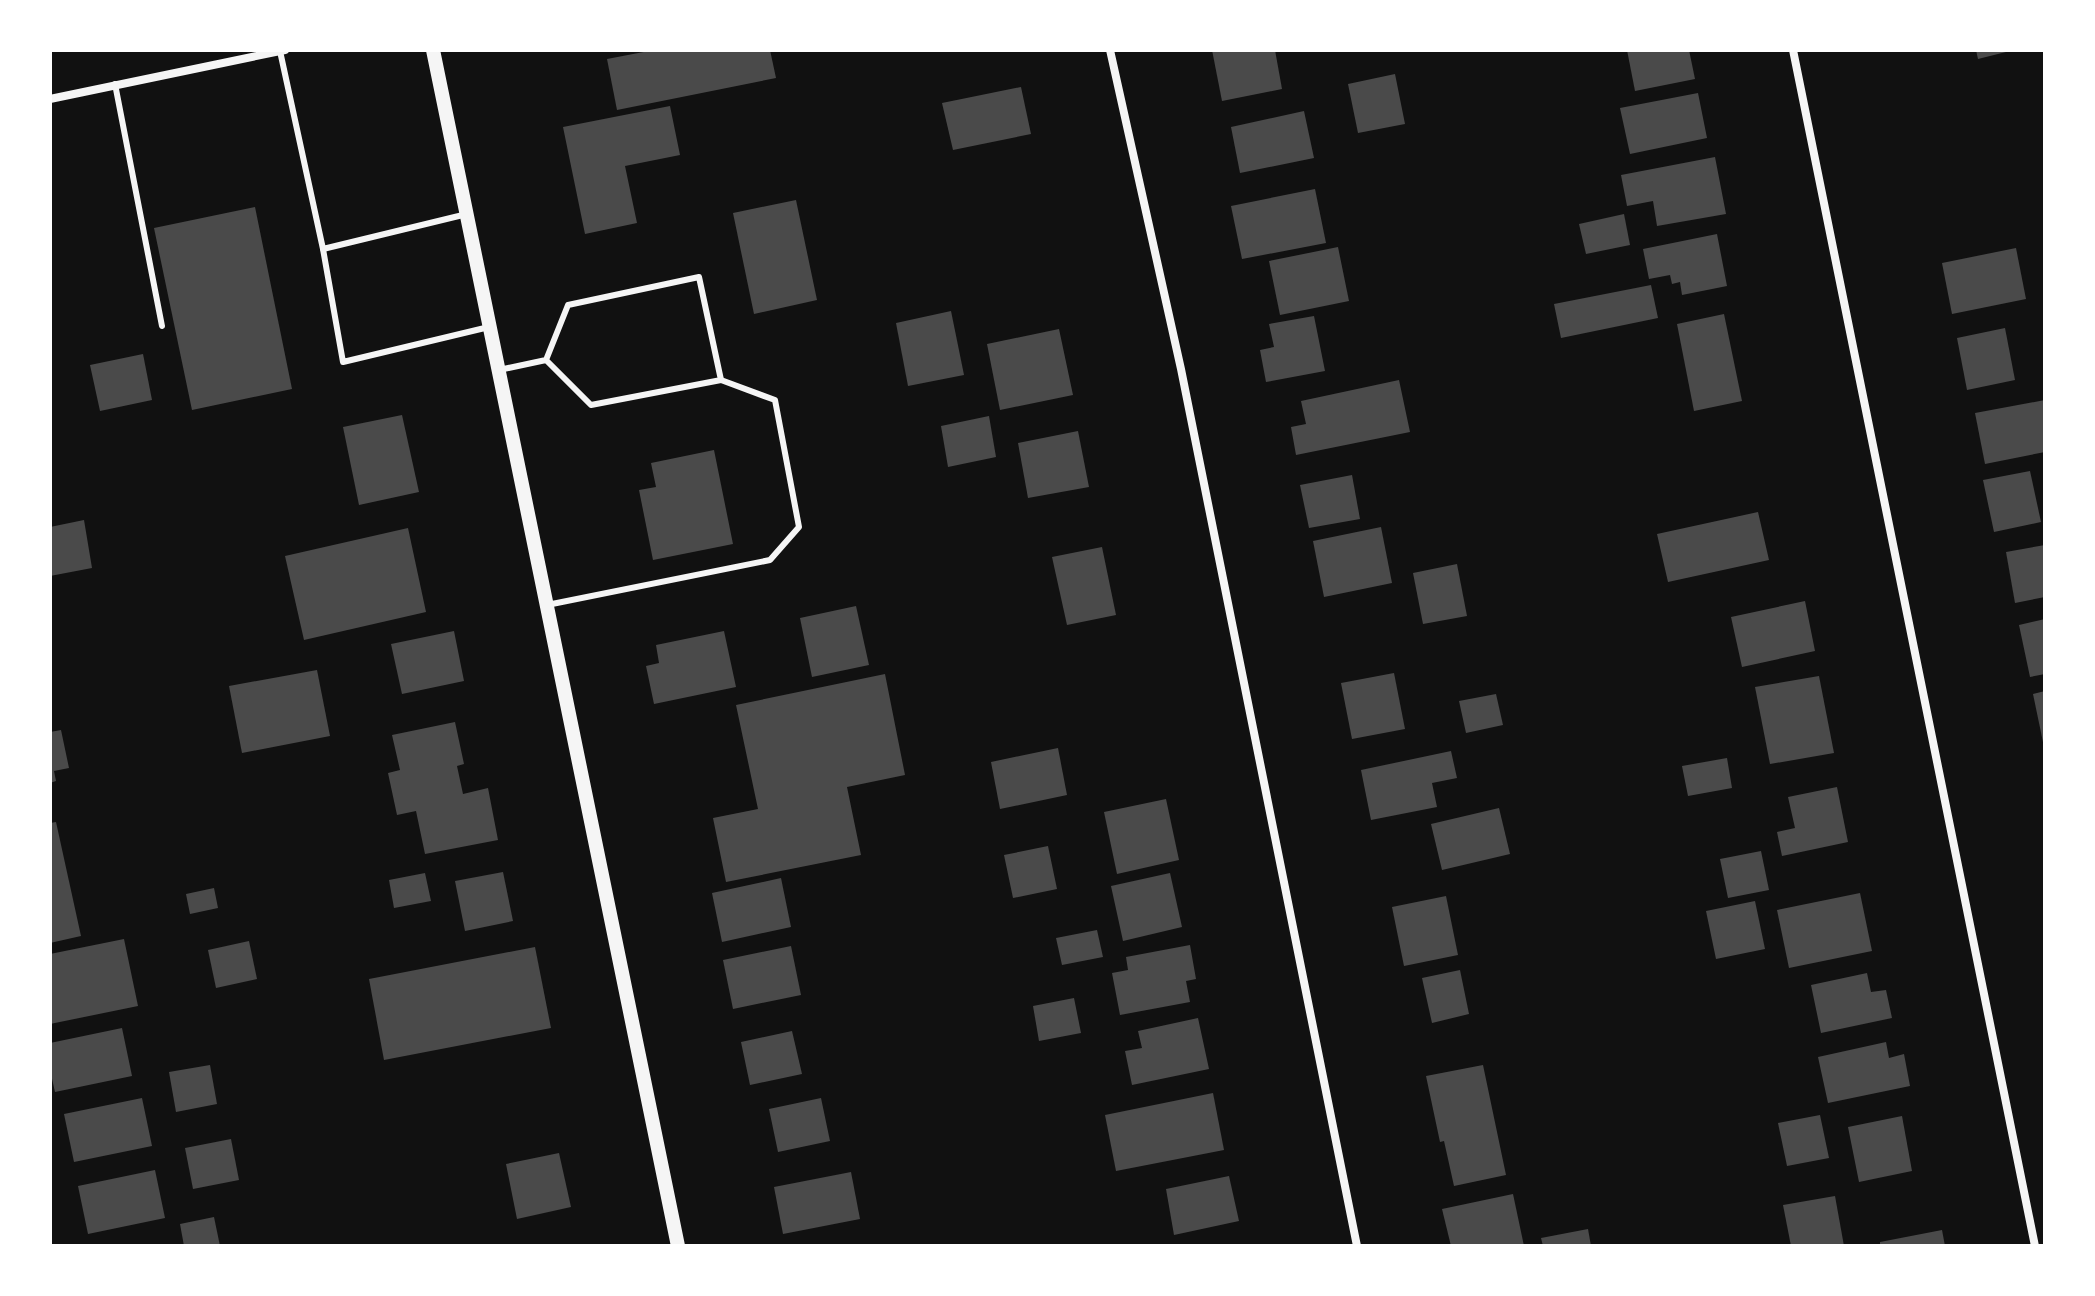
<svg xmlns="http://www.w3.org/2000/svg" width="2095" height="1296" viewBox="0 0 2095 1296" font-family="Rubik,sans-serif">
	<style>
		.building { fill: #4a4a4a }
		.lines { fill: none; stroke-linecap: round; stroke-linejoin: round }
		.service { stroke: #f5f5f5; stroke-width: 6 }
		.minor { stroke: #f5f5f5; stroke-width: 8 }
		.tertiary { stroke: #f5f5f5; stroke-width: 14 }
	</style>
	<rect width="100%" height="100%" fill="#111"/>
	<!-- building -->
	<g class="building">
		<path d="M654,50h116l6,28 -159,32 -10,-51z"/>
		<path d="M1212,50h63l7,39 -60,12z"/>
		<path d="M1627,50h62l6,29 -60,12z"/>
		<path d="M1976,50h33l1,1 -32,8z"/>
		<path d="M1395,74l10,50 -47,9 -10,-49z"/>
		<path d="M1021,87l10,47 -78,16 -11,-47z"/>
		<path d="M1698,93l9,45 -77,16 -10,-46z"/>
		<path d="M670,106l10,49 -55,11 12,57 -52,11 -22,-107z"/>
		<path d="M1304,111l10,47 -74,15 -9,-46z"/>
		<path d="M1715,157l11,57 -69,12 -4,-25 -26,5 -6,-31z"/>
		<path d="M1315,189l11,54 -84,16 -11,-53z"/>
		<path d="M796,200l21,100 -63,14 -21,-101z"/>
		<path d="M255,207l37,182 -100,21 -38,-182z"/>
		<path d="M1624,214l6,31 -44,9 -7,-30z"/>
		<path d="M1717,234l10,52 -45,9 -2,-13 -8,2 -2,-9 -21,4 -6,-30z"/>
		<path d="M1338,247l11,54 -69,14 -11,-54z"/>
		<path d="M2016,248l10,51 -74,15 -10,-51z"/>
		<path d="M1651,285l7,33 -97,20 -7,-34z"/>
		<path d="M951,311l13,64 -56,11 -12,-63z"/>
		<path d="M1724,314l18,87 -48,10 -17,-87z"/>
		<path d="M1314,316l11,55 -59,11 -6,-32 14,-3 -5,-23z"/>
		<path d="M2005,328l10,52 -48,10 -10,-52z"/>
		<path d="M1059,329l14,66 -73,15 -13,-66z"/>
		<path d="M143,354l9,46 -52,11 -10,-46z"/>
		<path d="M1399,380l11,52 -114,23 -5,-28 15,-3 -5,-23z"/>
		<path d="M2045,400v52l-60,12 -10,-51z"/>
		<path d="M402,415l17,77 -60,13 -16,-78z"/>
		<path d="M989,416l7,41 -48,10 -7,-41z"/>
		<path d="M1078,431l11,56 -61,11 -10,-55z"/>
		<path d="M714,450l19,94 -80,16 -14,-70 17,-3 -5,-24z"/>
		<path d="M2030,471l11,51 -47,10 -11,-52z"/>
		<path d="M1352,475l8,44 -51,9 -9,-43z"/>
		<path d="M1758,512l11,48 -101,22 -11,-48z"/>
		<path d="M84,520l8,48 -42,8v-49z"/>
		<path d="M1381,527l11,56 -68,14 -11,-56z"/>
		<path d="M408,528l18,84 -122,28 -19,-84z"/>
		<path d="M2045,545v52l-30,6 -9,-51z"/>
		<path d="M1102,547l14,68 -49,10 -15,-68z"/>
		<path d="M1457,564l10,52 -44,8 -10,-51z"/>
		<path d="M1805,601l10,50 -73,16 -11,-50z"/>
		<path d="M856,606l13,59 -57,12 -12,-59z"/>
		<path d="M2045,619v55l-15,3 -11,-52z"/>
		<path d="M454,631l10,50 -62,13 -11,-50z"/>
		<path d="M724,631l12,56 -82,17 -8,-38 13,-3 -3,-18z"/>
		<path d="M317,670l13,66 -88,17 -13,-67z"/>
		<path d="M1394,673l11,56 -53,10 -11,-56z"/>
		<path d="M885,674l20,101 -58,12 14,68 -135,27 -13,-64 45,-9 -22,-104z"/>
		<path d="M1819,676l15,77 -64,11 -15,-77z"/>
		<path d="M2045,691v56h-1l-11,-53z"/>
		<path d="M1496,694l7,31 -37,8 -7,-32z"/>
		<path d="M455,722l9,42 -7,2 6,28 25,-6 10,52 -73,14 -9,-43 -19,4 -9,-42 12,-3 -8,-35z"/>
		<path d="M61,730l8,38 -15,3 2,10 -6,2v-51z"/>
		<path d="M1058,748l9,47 -67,14 -9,-47z"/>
		<path d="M1451,751l6,27 -25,5 5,24 -66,13 -10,-50z"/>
		<path d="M1727,758l5,30 -44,8 -6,-30z"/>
		<path d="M1837,787l11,55 -66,14 -5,-24 18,-4 -7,-31z"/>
		<path d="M1166,799l13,61 -62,14 -13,-62z"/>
		<path d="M1499,808l11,46 -68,16 -11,-46z"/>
		<path d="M56,822l25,114 -31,7v-120z"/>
		<path d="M1048,846l9,43 -44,9 -9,-43z"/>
		<path d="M1761,851l8,39 -41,8 -8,-39z"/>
		<path d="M503,872l10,49 -48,10 -10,-50z"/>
		<path d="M425,873l6,28 -37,7 -5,-28z"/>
		<path d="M1170,873l12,54 -59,14 -12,-55z"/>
		<path d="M781,878l10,49 -69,15 -10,-49z"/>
		<path d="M214,888l4,20 -28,6 -4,-20z"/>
		<path d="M1860,893l12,58 -83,17 -12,-58z"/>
		<path d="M1446,896l12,59 -54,11 -12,-59z"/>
		<path d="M1755,901l10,48 -49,10 -10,-48z"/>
		<path d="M1097,930l6,27 -41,8 -6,-27z"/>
		<path d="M124,939l14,67 -88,18v-70z"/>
		<path d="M249,941l8,38 -41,9 -8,-38z"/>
		<path d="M1190,945l6,34 -10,2 4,21 -70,13 -8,-42 16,-3 -2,-13z"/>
		<path d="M791,946l10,49 -68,14 -10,-49z"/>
		<path d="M535,947l16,81 -167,32 -15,-81z"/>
		<path d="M1460,970l9,44 -37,9 -10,-45z"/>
		<path d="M1867,973l4,19 15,-2 6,28 -71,15 -10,-48z"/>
		<path d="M1074,998l7,35 -42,8 -6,-35z"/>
		<path d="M1198,1018l11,51 -77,16 -7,-34 17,-3 -4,-17z"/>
		<path d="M122,1028l10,48 -77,16 -5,-22v-27z"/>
		<path d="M792,1031l10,43 -52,11 -9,-43z"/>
		<path d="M1886,1042l3,16 15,-4 6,32 -82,17 -10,-46z"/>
		<path d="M210,1065l7,39 -41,8 -7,-40z"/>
		<path d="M1483,1065l23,110 -52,11 -10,-45 -4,1 -14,-66z"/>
		<path d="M1213,1093l11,57 -108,21 -11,-56z"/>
		<path d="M142,1098l10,48 -78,16 -10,-48z"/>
		<path d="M821,1098l9,43 -52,11 -9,-43z"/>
		<path d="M1820,1115l9,43 -42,8 -9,-43z"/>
		<path d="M1902,1116l10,55 -53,11 -11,-55z"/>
		<path d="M231,1139l8,41 -46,9 -8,-41z"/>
		<path d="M559,1153l12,54 -54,12 -11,-55z"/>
		<path d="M155,1170l10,48 -77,16 -10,-48z"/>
		<path d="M851,1172l9,47 -77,15 -9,-47z"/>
		<path d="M1229,1176l10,45 -65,14 -8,-46z"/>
		<path d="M1513,1194l11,52h-73l-9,-37z"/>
		<path d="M1835,1196l9,50h-53l-8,-41z"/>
		<path d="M214,1217l6,29h-36l-4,-22z"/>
		<path d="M1588,1229l3,17h-48l-2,-8z"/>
		<path d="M1942,1230l3,16h-65v-4z"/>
	</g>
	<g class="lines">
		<!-- service -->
		<g class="service">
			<path d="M280,51l43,198 144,-35"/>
			<path d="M115,84l47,242"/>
			<path d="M323,249l20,113 146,-35"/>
			<path d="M499,370l47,-10 22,-55 131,-28 22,103 -130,25 -45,-45"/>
			<path d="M547,605l223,-45 29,-33 -24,-127 -54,-20"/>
		</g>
		<!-- minor -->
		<g class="minor">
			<path d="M1110,50l71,319 176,877"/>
			<path d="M1793,50l242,1196"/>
			<path d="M50,99l235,-49"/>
		</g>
		<!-- tertiary -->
		<path class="tertiary" d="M433,50l245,1196"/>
	</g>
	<!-- border -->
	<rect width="2095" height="1296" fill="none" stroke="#ffffff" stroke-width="104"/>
</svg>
